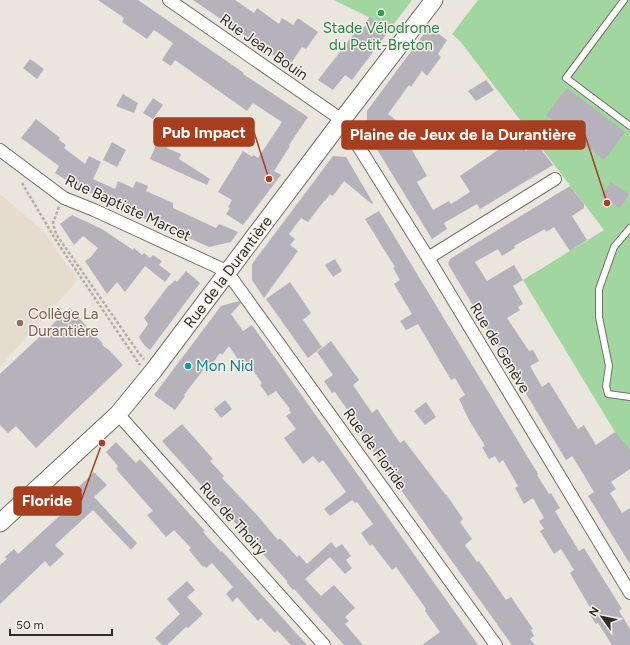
<svg xmlns="http://www.w3.org/2000/svg" width="630" height="645" viewBox="0 0 630 645" font-family="Figtree,sans-serif">
	<style>
		.built { fill: #e6dccd }
		.green { fill: #a2d6a0 }
		.building { fill: #b6b2bb }
		.lines { fill: none; stroke-linecap: round; stroke-linejoin: round }
		.lane-casing { stroke: #747068; stroke-width: 8 }
		.street-casing { stroke: #747068; stroke-width: 14 }
		.secondary-casing { stroke: #747068; stroke-width: 19 }
		.path { stroke: #b2aea7; stroke-width: 2.5; stroke-dasharray: 3 2; stroke-linecap: butt }
		.lane { stroke: #fff; stroke-width: 6 }
		.street { stroke: #fff; stroke-width: 12 }
		.secondary { stroke: #fff; stroke-width: 17 }
		.leisure-dot { fill: #2e9e5b; stroke: #f8f2ea; stroke-width: 1.5 }
		.education-dot { fill: #8d6e63; stroke: #f8f2ea; stroke-width: 1.5 }
		.culture-dot { fill: #0f9aa8; stroke: #f8f2ea; stroke-width: 1.5 }
		.labels { text-anchor: middle; stroke-width: 3; stroke-linejoin: round; paint-order: stroke }
		.leisure-label { font-size: 15px; fill: #27864d; stroke: #f8f2ea }
		.street-label { font-size: 15px; fill: #2f2d2a; stroke: #f8f2ea }
		.education-label { font-size: 15px; fill: #785e54; stroke: #f8f2ea; text-anchor: start }
		.culture-label { font-size: 15px; fill: #0d838f; stroke: #f8f2ea; text-anchor: start }
		.leader { fill: none; stroke: #a63e1f; stroke-width: 1.5 }
		.callout-dot { fill: #a63e1f; stroke: #f8f2ea; stroke-width: 1.5 }
		.callout { fill: #a63e1f; stroke: #a63e1f; stroke-width: 1.5 }
		.callout-label { font-size: 16px; text-anchor: middle; font-weight: bold; fill: #fff }
	</style>
	<rect width="100%" height="100%" fill="#eae5dd"/>
	<!-- built -->
	<path class="built" d="M0,194l44,38 34,48 -78,87z"/>
	<!-- green -->
	<g class="green">
		<path d="M334,0h78l-21,28z"/>
		<path d="M478,0h152v450l-15,-18 -92,-152 81,-50 -144,-189 -8,-7z"/>
	</g>
	<!-- building -->
	<g class="building">
		<path d="M98,0h40l106,73 -1,1 65,43 -19,28 1,1 -16,25 7,4 -38,50 -17,-11 4,-6 -2,-1 4,-7 -14,-8 25,-41 9,6 1,-2 5,3 24,-36 -29,-19 -6,8 -72,-51 -4,6 -9,-6 11,-17 -19,-13 -7,9 -25,-17 2,-4z"/>
		<path d="M193,0h42l19,13 3,-5 22,16 3,-6 11,7 5,-7 20,14 -12,17 -4,-2 -13,19z"/>
		<path d="M369,17l22,11 -39,52 -7,-5 -12,15 -15,-10 43,-55 3,3z"/>
		<path d="M429,27l18,13 -9,14 3,3 -14,19 -5,-5 -11,16 -2,-2 -21,29 30,23 -2,1 4,7 -8,5 15,26 -10,6 16,28 16,-9 2,3 19,-12 -10,-16 57,-39 9,14 11,-7 16,21 -73,44 -3,-5 -33,19 3,6 -15,10 -65,-106v-22z"/>
		<path d="M30,59l14,10 -7,10 -14,-11z"/>
		<path d="M486,80l8,10 -18,11 -8,-10z"/>
		<path d="M567,88l58,44 -21,28 -58,-45z"/>
		<path d="M123,94l15,9 -4,10 -18,-7z"/>
		<path d="M153,98l10,7 -10,14 -10,-6z"/>
		<path d="M36,119l24,19 -1,2 7,5 -2,3 21,16 4,-8 12,6 -8,17 22,10 3,-8 15,7 3,-7 12,5 -2,5 27,12v5l43,20 3,-4 19,8 -7,10 -22,5 -100,-44v-2l-23,-10 -23,-13 -8,-5 4,-7 -38,-28z"/>
		<path d="M236,119l9,6 -16,22 -3,-14z"/>
		<path d="M166,122l12,7 -11,19 14,6 -2,5 31,20 -3,6 -57,-26z"/>
		<path d="M112,142l14,8 -9,17 -14,-7z"/>
		<path d="M333,156l13,1 27,46 -1,1 -28,-23 -11,15 -3,-2 -5,7h-1l-16,21 -7,-4 -12,16 6,5 -5,6 8,6 -34,47 -12,-18v-16z"/>
		<path d="M611,182l18,12 -9,14 -19,-12z"/>
		<path d="M570,186l14,18v4l-12,8 15,24 -17,11 -16,-24 -8,5 -1,-3 -31,17 1,2 -13,8 -4,-7 -23,13 12,19 27,-16 9,15 -10,6 10,18 -5,3 2,3 -13,8 22,33 4,-1 6,11 -9,5 12,21 7,-5 29,47 6,-4 12,20 19,-13 15,17v20l-19,13 5,7 -6,4 12,20 8,-5v56l-42,-68 6,-4 -15,-25 -7,-11 -6,4 -118,-196 2,-5z"/>
		<path d="M379,211l159,263 -1,1 12,19 2,-1 9,15 -5,3 10,17 14,23 5,-3 38,61 -3,2 11,18v16h-18l-14,-22 -2,1 -8,-12 3,-3 -21,-36 4,-3 -13,-21 -7,5 -14,-23 4,-2 -5,-8 5,-3 -11,-20 -9,6 -9,-16 3,-2 -15,-26 -4,3 -4,-7 -6,3 -7,-12 3,-1 -16,-26 -10,-21 6,-4 -10,-17 -4,2 -33,-56 -12,6 -6,-9 12,-7 -18,-30 6,-4 -7,-12 2,-1 -30,-48z"/>
		<path d="M72,215l30,14 31,21 1,-2 8,7 2,-2 6,5 3,-3 9,6 -3,4 12,9 -6,8 -20,-16 -20,26 -8,-10 -10,12 -22,-33 6,-4 7,-9 -15,-12 -9,9 -14,-21z"/>
		<path d="M335,259l7,12 -9,6 -8,-12z"/>
		<path d="M186,271l14,12 -50,67 -6,-5 -5,-8 9,-13 -4,-6 25,-33h1l5,-5 2,2z"/>
		<path d="M290,282l21,31 -8,7 19,27 -14,11 -42,-59z"/>
		<path d="M239,301l2,2 -10,11 12,17 9,-6 226,320h-56l18,-13 -15,-21 1,-2 -4,-6 -26,-36 -4,3 -20,-26 -2,2 -9,-13 12,-9 -16,-22 -2,1 -3,-3 -22,16 -6,-7 22,-17 -23,-32 -4,3 -6,-7 -10,8 -19,-26 12,-9 -10,-13 5,-3 -2,-3 1,-1 -14,-18 -8,5 -8,-11 2,-2 -16,-22 -5,3 -12,-18 -7,9 -2,-2 -10,14 -3,-2 -23,30 1,1 -10,14 -21,-15 67,-89z"/>
		<path d="M70,308l33,36 -1,1 7,5 14,15 -87,83 -20,-22 -8,7 -8,-8v-51z"/>
		<path d="M331,341l28,39 -6,5 19,28 5,-4 23,34 4,-3 41,54h1l17,25 -3,3 12,17 -7,6 12,17 2,-1 27,39 5,-3 22,32 -2,1 3,6 -4,3 5,6h-23l-144,-201 -10,-15 2,-1 -25,-36 -3,1 -8,-12 9,-6 -16,-23z"/>
		<path d="M225,400l7,9 -11,9 -7,-9z"/>
		<path d="M426,402l10,15 -11,8 -11,-14z"/>
		<path d="M182,424l31,35 -3,2 14,15 -2,2 35,37 21,25 2,-2 17,19 2,-2 8,9 24,-22 5,6 6,-4 9,12 -5,4 6,8 -7,6 -15,-17 -25,22 16,17 13,-11 21,23 -10,9 4,4 -4,3 18,21h-19l-50,-56 -1,1 -6,-7v-2l-125,-140z"/>
		<path d="M116,442l20,21 4,-4 65,72 -2,1 18,20 1,-1 85,94h-16l-14,-15 -2,3 -14,-15 -3,3 -21,-24 -4,5 -7,-8 7,-7 -21,-24 -6,5 -2,-2 -1,1 -14,-17 2,-2 -17,-18 -8,7 -19,-22 6,-4 -37,-42 2,-3 -12,-14z"/>
		<path d="M94,472l13,13 -13,12 43,46 -6,7 -38,-40 -38,35 9,9 -14,13 -5,-6 -45,43v-39l7,-6 -2,-2 9,-8 4,5 48,-44 -5,-6z"/>
		<path d="M187,581l8,9 -8,7 16,17 -15,14 -2,-1 -19,18h-5l-7,-7 25,-24 -13,-15z"/>
	</g>
	<g class="lines">
		<!-- lane casing -->
		<g class="lane-casing">
			<g id="lane">
				<path d="M624,0l-58,78 64,48"/>
				<path d="M630,228l-16,19 -15,42v28l10,49 -3,20 2,8 22,3"/>
			</g>
		</g>
		<!-- street casing -->
		<g class="street-casing">
			<g id="street">
				<path d="M169,0l173,120 86,138 202,335"/>
				<path d="M0,150l64,48 30,12 128,59 11,11 263,365"/>
				<path d="M428,258l127,-79"/>
				<path d="M118,414l206,231"/>
			</g>
		</g>
		<!-- secondary casing -->
		<g class="secondary-casing">
			<path id="secondary" d="M0,523l118,-109 36,-44 188,-250 92,-120"/>
		</g>
		<!-- path -->
		<g class="path">
			<path d="M22,183l35,59 83,123"/>
			<path d="M59,207l-6,16 3,11 82,118 6,7"/>
		</g>
		<!-- lane -->
		<use href="#lane" class="lane"/>
		<!-- street -->
		<use href="#street" class="street"/>
		<!-- secondary -->
		<use href="#secondary" class="secondary"/>
	</g>
	<!-- markers -->
	<circle class="leisure-dot" cx="381" cy="13" r="4"/>
	<circle class="education-dot" cx="20" cy="323" r="4"/>
	<circle class="culture-dot" cx="188" cy="366" r="4"/>
	<g class="labels">
		<!-- leisure labels -->
		<g class="leisure-label">
			<text x="381" y="33">Stade Vélodrome<tspan x="381" dy="17">du Petit-Breton</tspan></text>
		</g>
		<!-- street labels -->
		<g class="street-label">
			<text transform="translate(264 47) rotate(35)" y="5">Rue Jean Bouin</text>
			<text transform="translate(128 208) rotate(25)" y="5">Rue Baptiste Marcet</text>
			<text transform="translate(228 272) rotate(-53)" y="5">Rue de la Durantière</text>
			<text transform="translate(500 348) rotate(59)" y="5">Rue de Genève</text>
			<text transform="translate(375 449) rotate(54)" y="5">Rue de Floride</text>
			<text transform="translate(233 519) rotate(48)" y="5">Rue de Thoiry</text>
		</g>
		<!-- education labels -->
		<g class="education-label">
			<text x="28" y="319">Collège La<tspan x="28" dy="17">Durantière</tspan></text>
		</g>
		<!-- culture labels -->
		<g class="culture-label">
			<text x="196" y="371">Mon Nid</text>
		</g>
	</g>
	<!-- callouts -->
	<path class="leader" d="M269 179L254 132M607 203L585 135M102 443L81 501"/>
	<g class="callout-dot">
		<circle cx="269" cy="179" r="4"/>
		<circle cx="607" cy="203" r="4"/>
		<circle cx="102" cy="443" r="4"/>
	</g>
	<g class="callout">
		<rect x="154" y="118" width="100" height="28" rx="4"/>
		<rect x="342" y="121" width="243" height="28" rx="4"/>
		<rect x="14" y="487" width="67" height="28" rx="4"/>
	</g>
	<g class="callout-label">
		<text x="204" y="138">Pub Impact</text>
		<text x="463" y="140">Plaine de Jeux de la Durantière</text>
		<text x="47" y="506">Floride</text>
	</g>
	<!-- north arrow -->
	<g transform="translate(602 617) rotate(303)" stroke="#f8f2ea" stroke-width="3" paint-order="stroke">
	<path d="M0-3L7 15L0 10L-7 15Z" fill="#2f2d2a"/>
	<text y="-6" font-size="11" font-weight="bold" text-anchor="middle" fill="#2f2d2a">N</text>
	</g>
	<!-- scale -->
	<path d="M10 629v6h102v-6" fill="none" stroke="#2f2d2a" stroke-width="2"/>
	<text x="16" y="629" font-size="12" fill="#2f2d2a" stroke="#f8f2ea" stroke-width="3" paint-order="stroke">50 m</text>
</svg>
